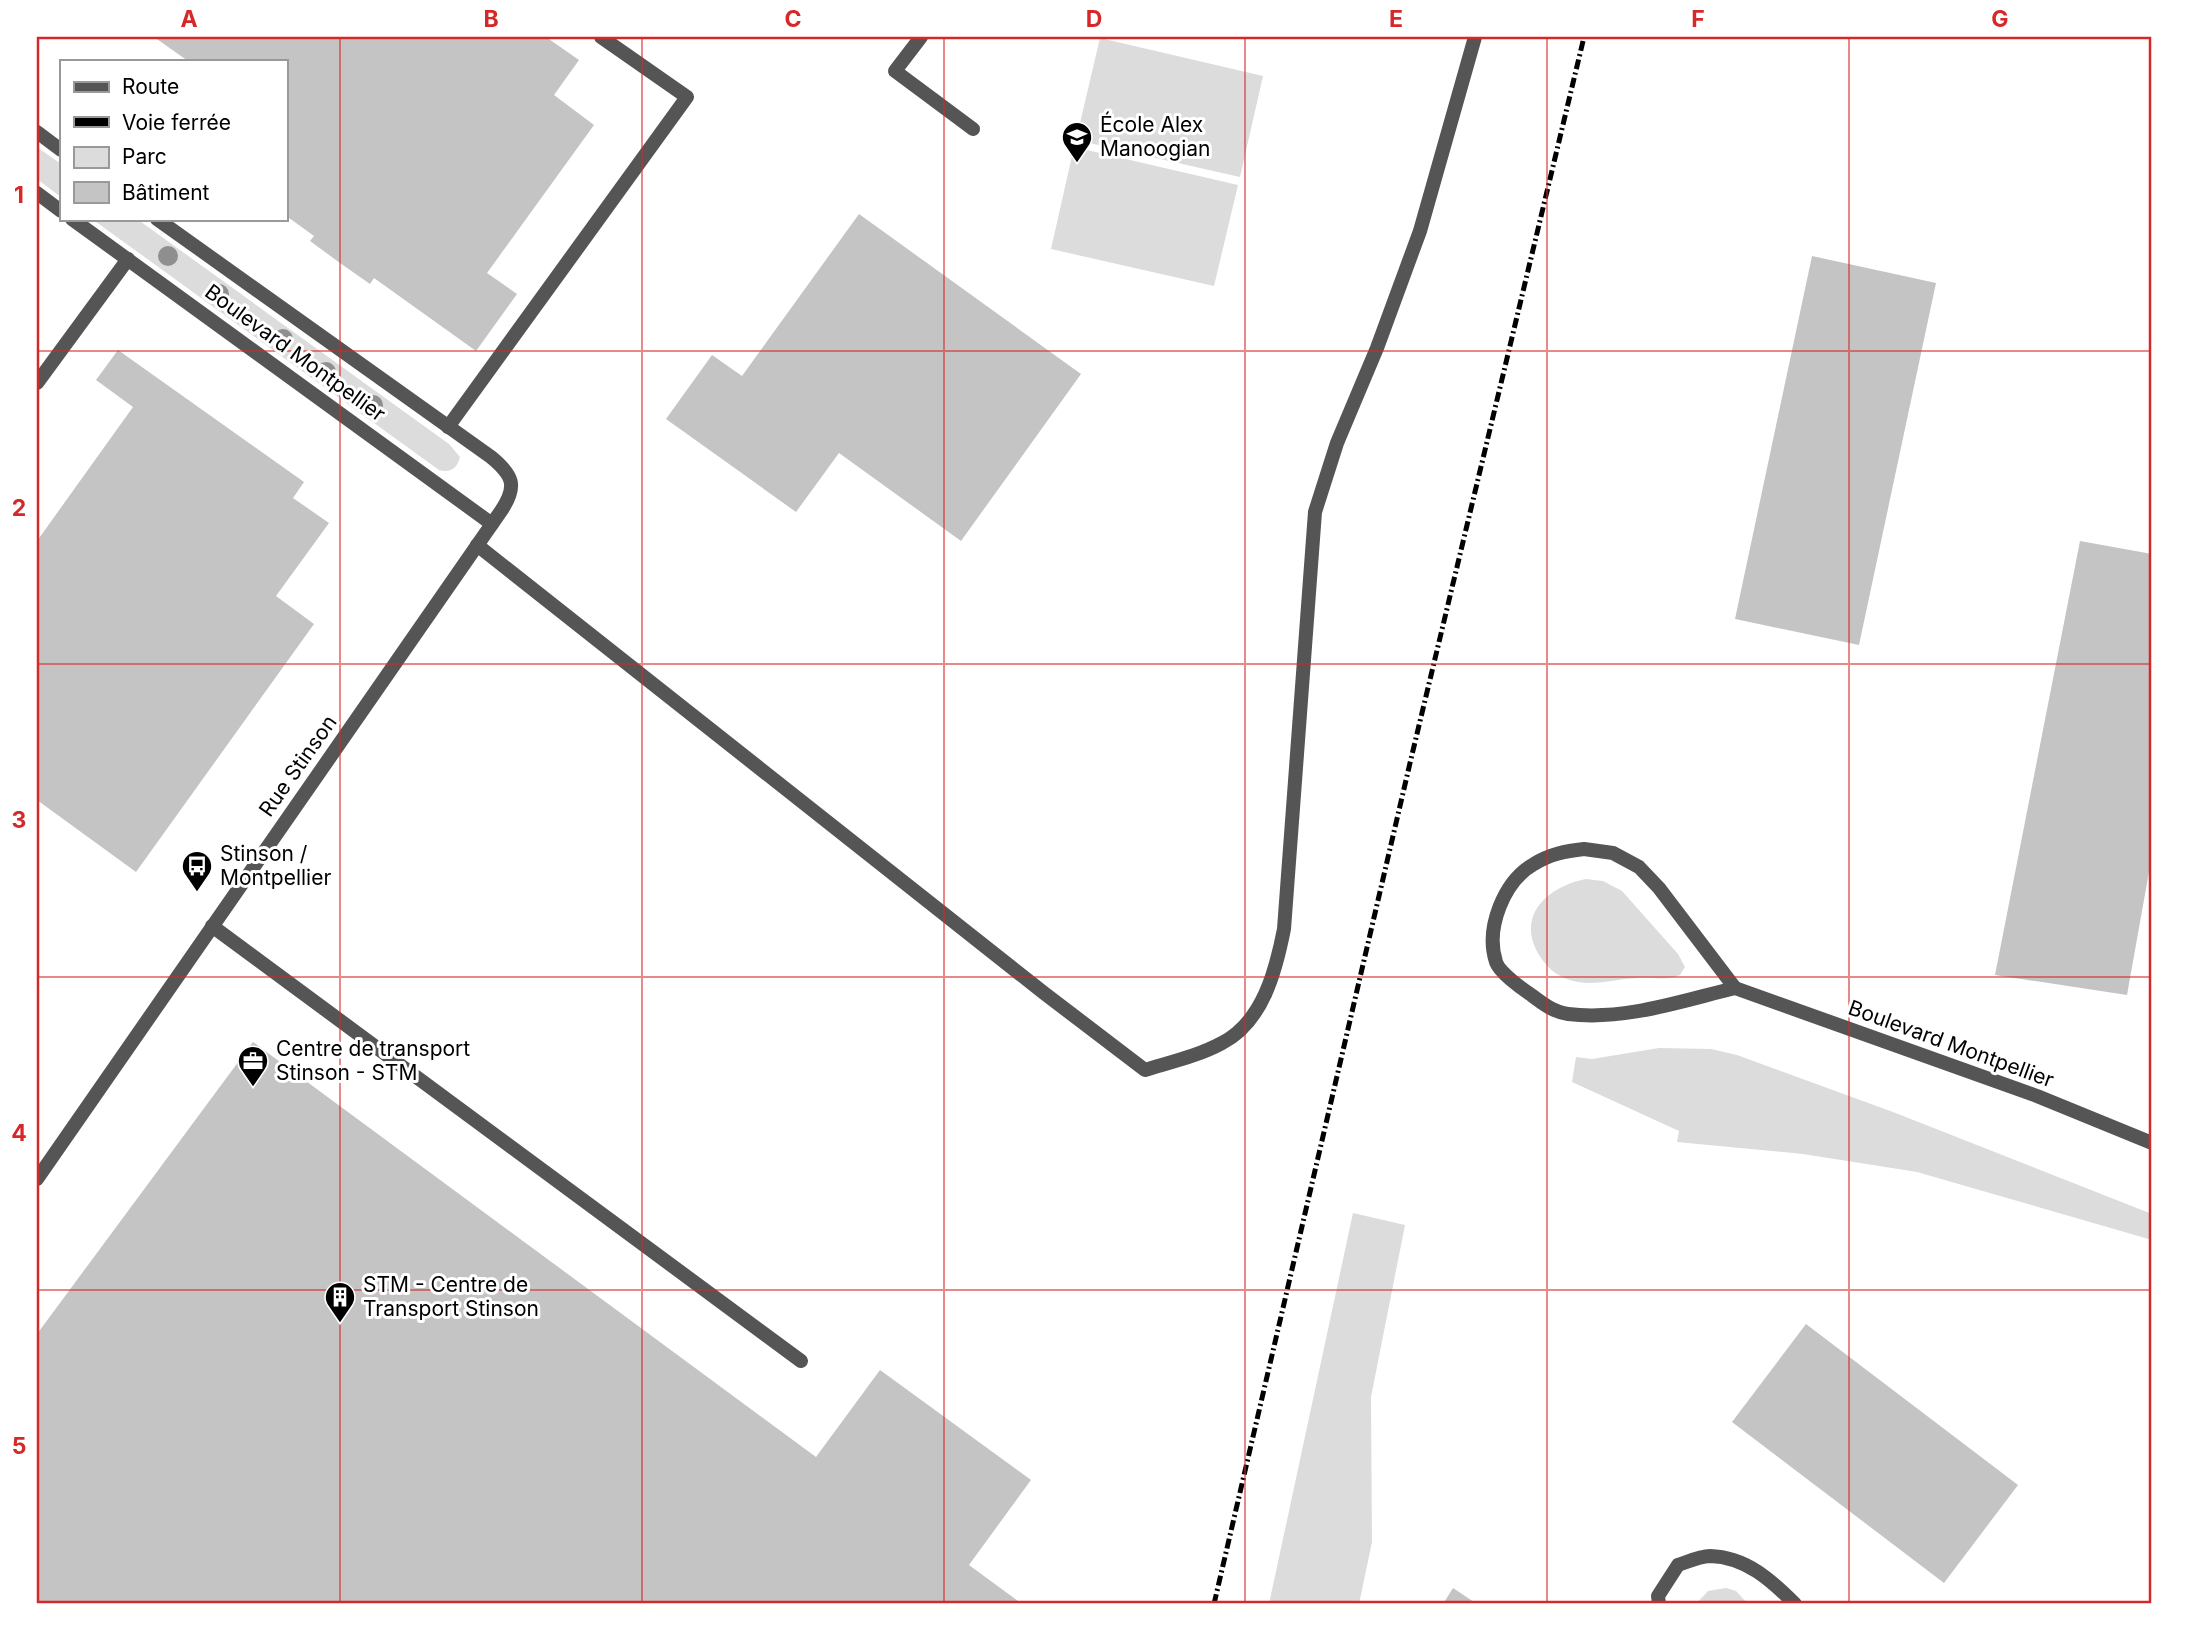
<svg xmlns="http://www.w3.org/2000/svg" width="2189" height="1641" viewBox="0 0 2189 1641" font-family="Inter,sans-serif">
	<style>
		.green { fill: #dcdcdc }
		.building { fill: #c4c4c4 }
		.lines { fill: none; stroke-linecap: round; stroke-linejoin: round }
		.lane { stroke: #555; stroke-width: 14 }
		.street { stroke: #555; stroke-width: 14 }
		.rail { stroke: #000; stroke-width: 5; stroke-dasharray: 10 3.5 2 3.5; stroke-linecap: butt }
		.tree { fill: #8f8f8f }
		.grid { fill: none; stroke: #d62828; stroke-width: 2; stroke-opacity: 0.55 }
		.labels { text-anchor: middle; stroke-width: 6; stroke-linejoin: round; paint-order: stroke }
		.poi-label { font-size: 21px; fill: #000; stroke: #fff; text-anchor: start }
		.street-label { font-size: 21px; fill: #000; stroke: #fff }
		.neatline { fill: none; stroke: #d62828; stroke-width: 2.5 }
		.grid-label { font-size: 23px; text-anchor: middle; font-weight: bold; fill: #d62828 }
	</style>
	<rect width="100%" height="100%" fill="#fff"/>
	<!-- green -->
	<g class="green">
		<path d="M1100,38l163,38 -23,101 -164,-37z"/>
		<path d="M37,147l24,17v33l-24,-18z"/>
		<path d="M1074,147l164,38 -24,101 -163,-37z"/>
		<path d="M92,219h45l312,225 11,13c-3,12 -10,16 -21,13z"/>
		<path d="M1586,879l17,2 19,10 56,63 7,13 -5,8c-14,6 -27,2 -43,3 -22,1 -48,10 -70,1 -12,-4 -21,-13 -28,-24 -24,-40 10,-69 47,-76z"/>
		<path d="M1659,1048l52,1 26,6 156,57 259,102v26l-235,-68 -114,-18 -126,-12 2,-11 -107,-49 4,-25 16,2z"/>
		<path d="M1353,1213l52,12 -34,172 1,145 -13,62h-90z"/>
		<path d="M1726,1588l10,3 12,13h-52l12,-13z"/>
	</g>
	<!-- building -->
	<g class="building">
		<path d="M154,37h392l33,23 -25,35 40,30 -107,148 30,21 -41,57 -102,-73 -4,6 -30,-21 -30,-22 4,-5 -29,-21v-154h-97z"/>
		<path d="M859,214l222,160 -120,167 -122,-88 -43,59 -130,-93 46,-64 30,21z"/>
		<path d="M1812,256l124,27 -77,362 -124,-26z"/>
		<path d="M118,350l186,132 -11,16 36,25 -53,73 38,28 -178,248 -99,-72v-259l96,-134 -37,-27z"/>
		<path d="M2080,541l72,13v301l-25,140 -132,-20z"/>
		<path d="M253,1042l563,415 64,-87 151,110 -62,85 53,39h-985v-270z"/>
		<path d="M1806,1324l212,161 -74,98 -212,-161z"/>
		<path d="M1453,1588l24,16h-34z"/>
	</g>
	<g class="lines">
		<!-- lane -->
		<g class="lane">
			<path d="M921,37l-26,34 78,58"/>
			<path d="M37,383l91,-124"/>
			<path d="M448,427l239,-330 -86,-60"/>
			<path d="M477,545l567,448 101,77c26,-8 53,-14 77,-27 41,-21 54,-73 62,-114l31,-417 22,-69 40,-95 43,-117 55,-194"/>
			<path d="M212,926l589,435"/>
		</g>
		<!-- street -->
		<g class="street">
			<path d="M37,132l24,18"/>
			<path d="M37,193l24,18"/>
			<path d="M72,219l420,305"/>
			<path d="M1584,849l29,4 26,14 20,21 76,100c-54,13 -111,33 -167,26 -15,-2 -26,-11 -38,-20 -9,-6 -31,-22 -34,-32 -11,-34 8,-81 38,-98 16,-10 32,-13 50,-15z"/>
			<path d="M1735,988l302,108 115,47"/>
			<path d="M37,1179l464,-668c17,-25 12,-36 -10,-54l-334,-238"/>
			<path d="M1659,1604l-1,-8 20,-31c9,-3 22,-9 32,-9 36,1 61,24 85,48"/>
		</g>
		<!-- rail -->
		<path class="rail" d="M1214,1604l196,-841 174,-726"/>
	</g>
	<!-- trees -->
	<g class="tree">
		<circle cx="168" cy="256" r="10"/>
		<circle cx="219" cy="294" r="10"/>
		<circle cx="283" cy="339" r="10"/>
		<circle cx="326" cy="372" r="10"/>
		<circle cx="373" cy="405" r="10"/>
	</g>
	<!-- grid -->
	<path class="grid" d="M340,37v1567M642,37v1567M944,37v1567M1245,37v1567M1547,37v1567M1849,37v1567M37,351h2115M37,664h2115M37,977h2115M37,1290h2115"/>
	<!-- icons -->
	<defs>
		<g id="school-pin" transform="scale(1.575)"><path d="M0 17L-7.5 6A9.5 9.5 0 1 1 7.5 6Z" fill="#000" stroke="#fff"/><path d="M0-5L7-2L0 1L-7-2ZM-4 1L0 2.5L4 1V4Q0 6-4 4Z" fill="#fff"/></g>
		<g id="bus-pin" transform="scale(1.575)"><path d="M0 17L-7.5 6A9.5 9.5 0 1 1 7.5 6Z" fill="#000" stroke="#fff"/><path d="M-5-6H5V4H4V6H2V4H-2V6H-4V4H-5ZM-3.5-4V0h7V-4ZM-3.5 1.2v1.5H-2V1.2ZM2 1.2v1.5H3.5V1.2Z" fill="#fff"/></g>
		<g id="office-pin" transform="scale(1.575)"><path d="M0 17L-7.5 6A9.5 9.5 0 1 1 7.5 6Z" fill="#000" stroke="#fff"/><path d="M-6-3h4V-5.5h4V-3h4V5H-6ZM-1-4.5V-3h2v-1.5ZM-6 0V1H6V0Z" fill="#fff"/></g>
		<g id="building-pin" transform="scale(1.575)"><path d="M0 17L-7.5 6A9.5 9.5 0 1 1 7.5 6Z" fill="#000" stroke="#fff"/><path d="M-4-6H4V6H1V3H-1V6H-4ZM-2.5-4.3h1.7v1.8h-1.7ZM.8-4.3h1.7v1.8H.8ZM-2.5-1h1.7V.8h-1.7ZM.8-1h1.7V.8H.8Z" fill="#fff"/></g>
	</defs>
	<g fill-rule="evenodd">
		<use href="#school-pin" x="1077" y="137"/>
		<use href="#bus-pin" x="197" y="866"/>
		<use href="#office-pin" x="253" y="1061"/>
		<use href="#building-pin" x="340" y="1297"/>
	</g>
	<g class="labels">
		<!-- poi labels -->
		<g class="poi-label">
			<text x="1100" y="132">École Alex<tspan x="1100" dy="24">Manoogian</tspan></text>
			<text x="220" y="861">Stinson /<tspan x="220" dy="24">Montpellier</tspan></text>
			<text x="276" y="1056">Centre de transport<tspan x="276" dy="24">Stinson - STM</tspan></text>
			<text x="363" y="1292">STM - Centre de<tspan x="363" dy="24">Transport Stinson</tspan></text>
		</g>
		<!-- street labels -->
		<g class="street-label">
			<text transform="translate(295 353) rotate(36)" y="7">Boulevard Montpellier</text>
			<text transform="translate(298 766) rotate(-55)" y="7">Rue Stinson</text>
			<text transform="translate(1951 1044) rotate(20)" y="7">Boulevard Montpellier</text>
		</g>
	</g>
	<!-- border -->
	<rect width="2189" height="1641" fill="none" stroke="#ffffff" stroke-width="77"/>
	<!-- legend -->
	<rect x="60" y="60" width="228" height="161" fill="#ffffff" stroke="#999999" stroke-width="2"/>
	<rect x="74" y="82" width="35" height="10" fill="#555555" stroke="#999999" stroke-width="2"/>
	<text x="122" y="94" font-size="21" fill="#000000">Route</text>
	<rect x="74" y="117" width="35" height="10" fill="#000000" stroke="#999999" stroke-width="2"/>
	<text x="122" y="130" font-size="21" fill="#000000">Voie ferrée</text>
	<rect x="74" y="147" width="35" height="21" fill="#dcdcdc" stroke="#999999" stroke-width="2"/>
	<text x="122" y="164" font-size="21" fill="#000000">Parc</text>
	<rect x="74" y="182" width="35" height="21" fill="#c4c4c4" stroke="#999999" stroke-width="2"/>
	<text x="122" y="200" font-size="21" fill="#000000">Bâtiment</text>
	<rect x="38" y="38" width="2112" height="1564" class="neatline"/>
	<g class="grid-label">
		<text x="189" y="27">A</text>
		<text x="491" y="27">B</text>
		<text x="793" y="27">C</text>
		<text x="1094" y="27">D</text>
		<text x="1396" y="27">E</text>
		<text x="1698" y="27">F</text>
		<text x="2000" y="27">G</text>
		<text x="19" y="203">1</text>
		<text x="19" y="516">2</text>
		<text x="19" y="828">3</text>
		<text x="19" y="1141">4</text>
		<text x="19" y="1454">5</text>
	</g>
</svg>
